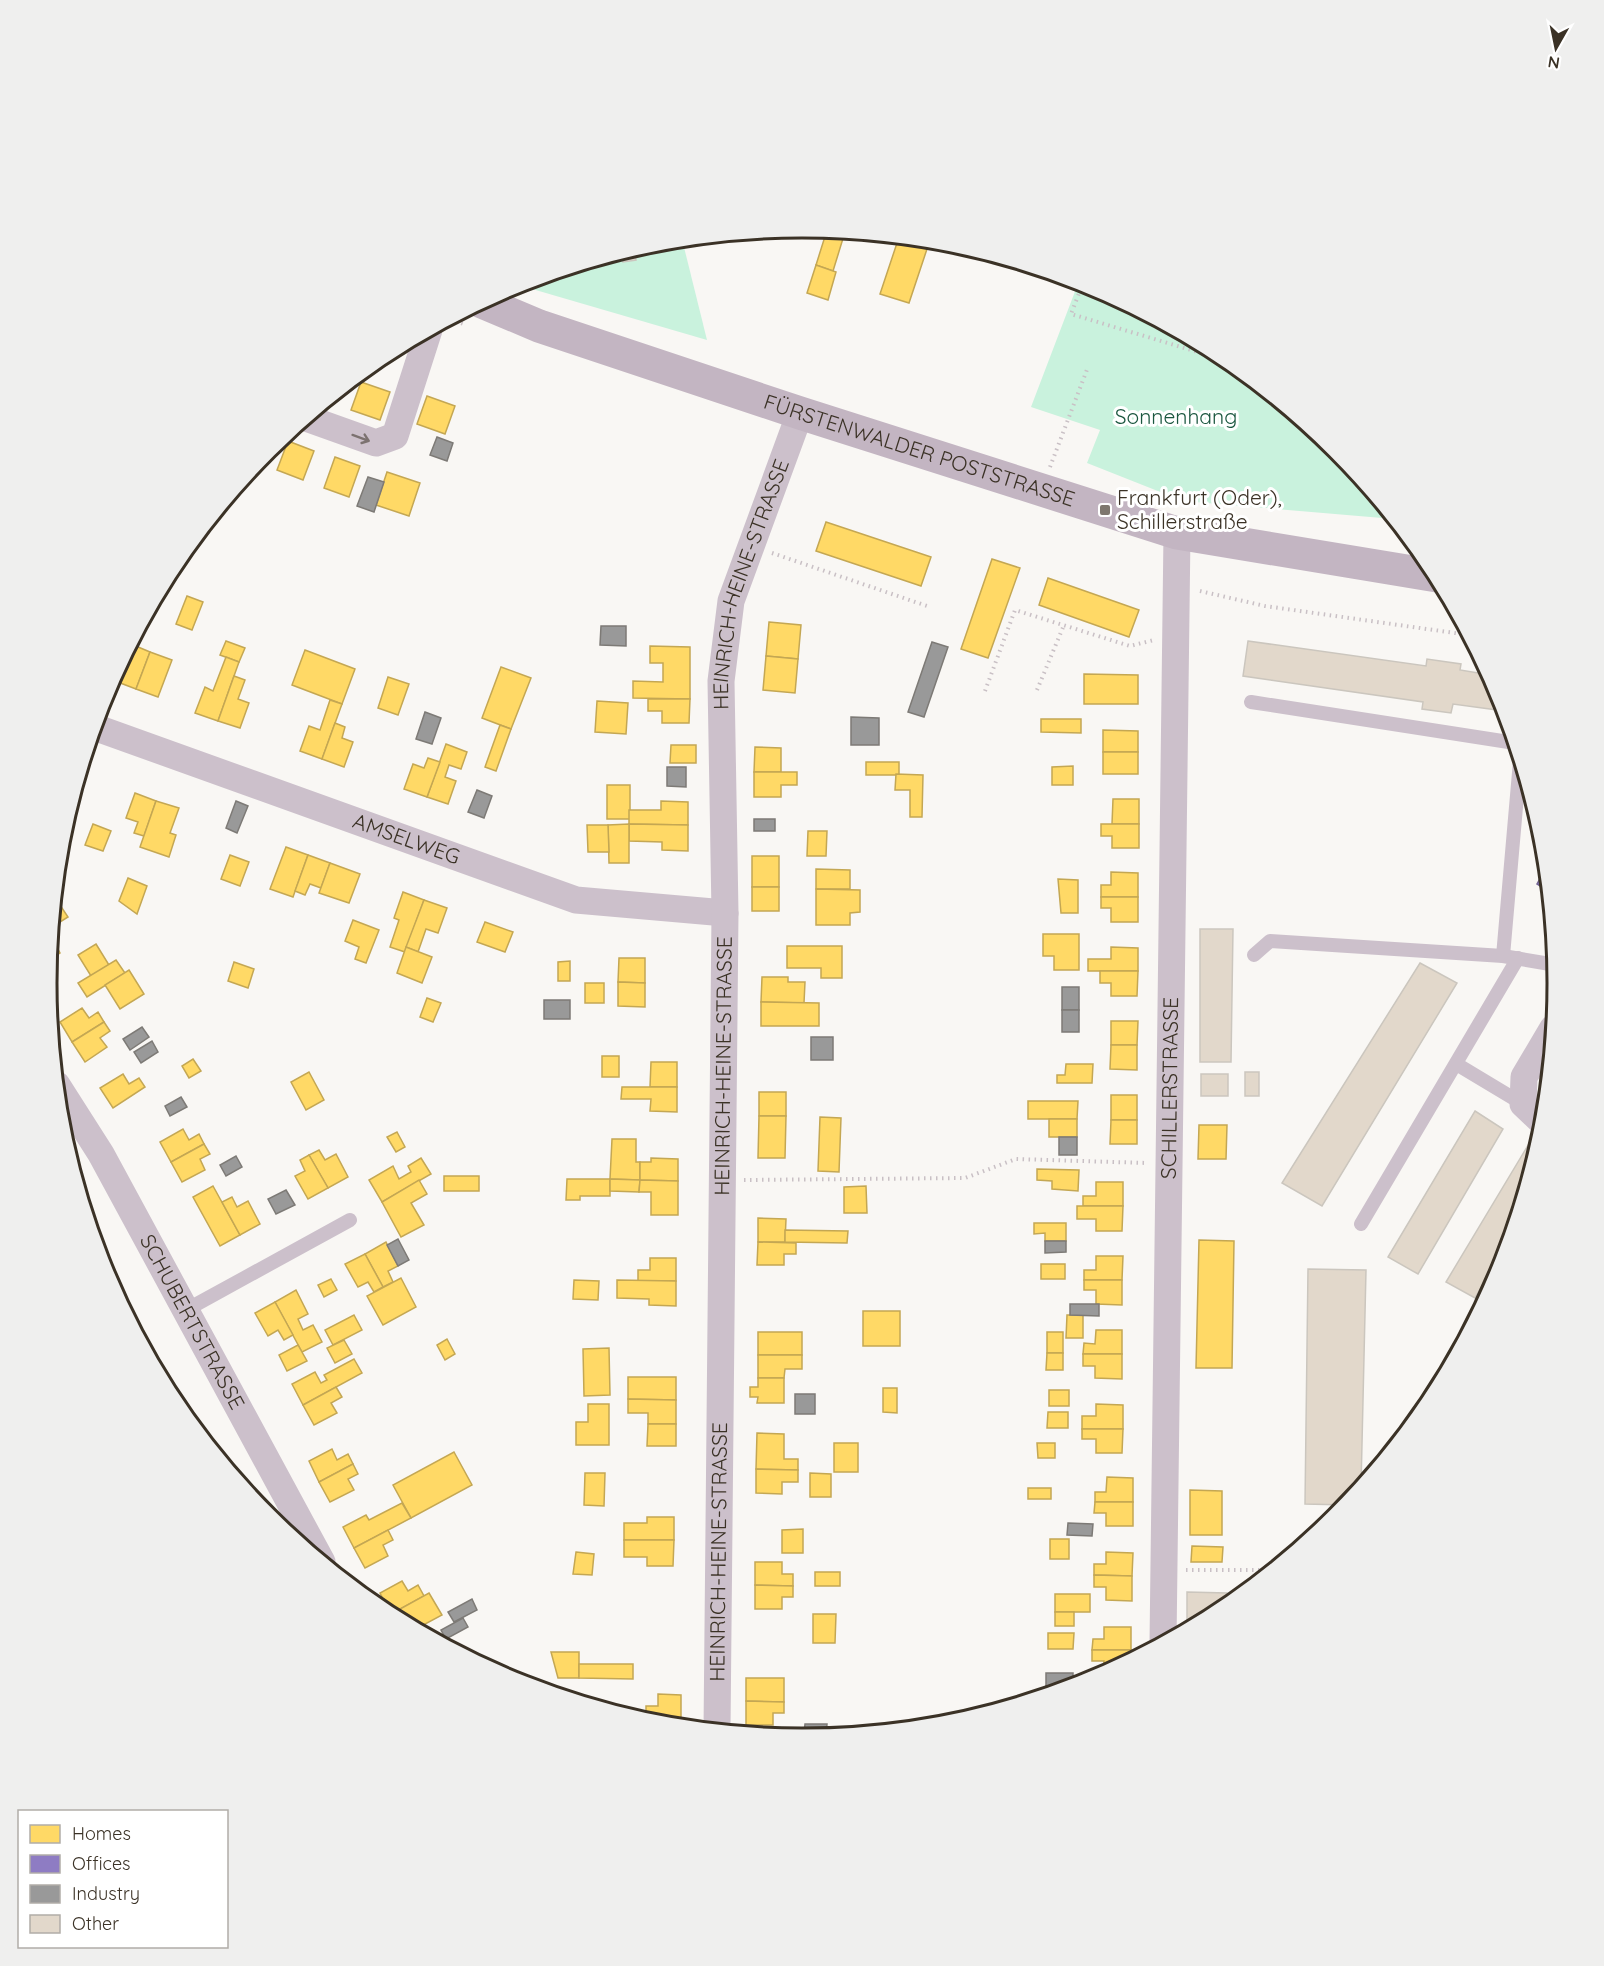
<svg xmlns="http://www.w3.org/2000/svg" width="1604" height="1966" viewBox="0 0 1604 1966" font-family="Quicksand,sans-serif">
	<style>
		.green { fill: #c9f2dd }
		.homes { fill: #ffd966; stroke: #c4a753; stroke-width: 1.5 }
		.offices { fill: #8e7cc3; stroke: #756694; stroke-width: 1.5 }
		.industry { fill: #999; stroke: #7d7a76; stroke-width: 1.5 }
		.building { fill: #e2d8cb; stroke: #cbc6be; stroke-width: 1.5 }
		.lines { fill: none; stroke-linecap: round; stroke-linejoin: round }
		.path { stroke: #c9c0c5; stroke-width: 4; stroke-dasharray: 1.5 4.5; stroke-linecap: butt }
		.lane { stroke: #ccc0cb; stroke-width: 14 }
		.street { stroke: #ccc0cb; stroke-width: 27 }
		.secondary { stroke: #c3b5c2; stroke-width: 33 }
		.oneway { stroke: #7c7270 }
		.poi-dot { fill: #7e776e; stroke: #fff; stroke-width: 2 }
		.labels { text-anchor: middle; stroke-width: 6; stroke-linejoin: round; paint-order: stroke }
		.park-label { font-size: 21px; fill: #1a573f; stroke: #fff }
		.street-label { font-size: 21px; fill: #3b3226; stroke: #fff }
		.poi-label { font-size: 21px; fill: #3b3226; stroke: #fff; text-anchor: start }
		.rim { fill: none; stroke: #3b3226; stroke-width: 3 }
	</style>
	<rect width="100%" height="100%" fill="#f9f7f4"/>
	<!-- green -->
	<g class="green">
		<path d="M682,239l25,101 -192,-56 140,-42z"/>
		<path d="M1079,281l12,4 131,70 114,94 58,70 -211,-18 -96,-38 13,-33 -69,-23z"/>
	</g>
	<!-- homes -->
	<g class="homes">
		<path d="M827,230l18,2 -12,39 -17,-6z"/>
		<path d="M899,237l31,3 -21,63 -29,-9z"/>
		<path d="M816,265l20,7 -8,28 -21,-7z"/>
		<path d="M361,382l29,10 -10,28 -29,-10z"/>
		<path d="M427,396l28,10 -10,28 -28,-10z"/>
		<path d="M288,441l26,10 -11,29 -26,-10z"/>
		<path d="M335,457l25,9 -11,31 -25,-9z"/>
		<path d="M387,472l33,11 -11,33 -33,-11z"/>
		<path d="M826,522l105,35 -10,29 -105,-35z"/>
		<path d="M992,559l28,9 -32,90 -27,-9z"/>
		<path d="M1048,578l91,32 -10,27 -90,-32z"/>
		<path d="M187,596l16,6 -11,28 -16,-6z"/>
		<path d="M769,622l32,3 -3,34 -32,-3z"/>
		<path d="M226,641l19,7 -6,14 -19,-7z"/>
		<path d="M131,644l19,8 -14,37 -21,-8z"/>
		<path d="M650,646l40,1v52l-57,-1v-17l30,1v-19h-13z"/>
		<path d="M305,650l50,19 -13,35 -50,-19z"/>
		<path d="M150,652l22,8 -14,37 -22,-8z"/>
		<path d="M766,656l32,3 -3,34 -32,-3z"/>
		<path d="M226,657l13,5 -21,59 -23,-8 10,-26 8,4z"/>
		<path d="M501,667l30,11 -20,51 -29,-11z"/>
		<path d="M1084,674l54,1v29h-54z"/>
		<path d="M234,676l11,4 -7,19 11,4 -9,25 -22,-7z"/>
		<path d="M388,677l21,7 -11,31 -20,-7z"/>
		<path d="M648,699h42l-1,24h-27v-12h-14z"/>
		<path d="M330,700l12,4 -20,55 -22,-8 9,-25 11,4z"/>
		<path d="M597,701l31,2 -2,31 -31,-2z"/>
		<path d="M1041,719h40v14l-40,-1z"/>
		<path d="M335,723l10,4 -3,11 11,4 -9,25 -22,-8z"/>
		<path d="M500,725l11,4 -15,42 -11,-4z"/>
		<path d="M1103,730l35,1v21h-35z"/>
		<path d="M446,744l21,8 -6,17 -12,-4 -4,12 11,4 -8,23 -21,-7z"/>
		<path d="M671,745h25v18h-26z"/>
		<path d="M755,747l26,1v24h-27z"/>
		<rect x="1103" y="752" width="35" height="22"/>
		<path d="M428,758l12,4 -13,35 -23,-8 9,-25 11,4z"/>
		<rect x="866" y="762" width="33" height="13"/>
		<path d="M1073,766v19h-21v-18z"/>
		<path d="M754,772h43v13h-16v12h-27z"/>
		<path d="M896,774l27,1 -1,42h-12v-27h-15z"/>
		<rect x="607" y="785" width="23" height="34"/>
		<path d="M135,793l21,8 -12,35 -10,-3 4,-11 -12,-4z"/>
		<path d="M1113,799h26v25h-27z"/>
		<path d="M156,801l23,7 -9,25 6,2 -7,22 -29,-10z"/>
		<path d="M661,801l27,1v23l-59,-1v-14h32z"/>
		<path d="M93,824l18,7 -8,20 -18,-6z"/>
		<path d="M629,824l59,1v26l-26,-1v-8l-33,-1z"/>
		<path d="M629,824v39h-20l-1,-38z"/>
		<path d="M1101,824h38v24h-27v-12h-11z"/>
		<path d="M587,825h21l1,27h-21z"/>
		<path d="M808,831h19l-1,25h-19z"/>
		<path d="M286,847l22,8 -15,42 -23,-8z"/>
		<path d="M230,855l19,7 -9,24 -19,-7z"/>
		<path d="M308,855l22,8 -9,25 -11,-4 -5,11 -10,-4z"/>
		<rect x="752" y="856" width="27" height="31"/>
		<path d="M330,863l30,11 -11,29 -30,-10z"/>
		<path d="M816,869l34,1v19h-34z"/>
		<path d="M1111,872l27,1v24h-37v-12h10z"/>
		<path d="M128,878l19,8 -10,28 -18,-13z"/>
		<path d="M1058,879l20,1v33h-17z"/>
		<rect x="752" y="887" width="27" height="24"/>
		<path d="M816,889l44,1v22l-10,1v12h-34z"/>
		<path d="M403,892l21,8 -19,52 -15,-5 9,-27 -5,-2z"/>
		<path d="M1101,897h37v25h-27v-14h-10z"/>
		<path d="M424,900l23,8 -9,25 -12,-4 -8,23 -12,-5z"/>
		<path d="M58,902l10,15 -11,7 -4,-7 1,-13z"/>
		<path d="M353,920l26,10 -13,33 -11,-4 4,-12 -14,-6z"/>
		<path d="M485,922l28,10 -8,20 -28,-10z"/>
		<path d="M1043,934h36v36h-25v-14h-11z"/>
		<path d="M55,943l5,10 -9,6 6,10 -10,7 3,-30z"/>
		<path d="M96,944l13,21 -18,11 -13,-21z"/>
		<path d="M787,946h55v32h-21v-10h-34z"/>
		<path d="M406,947l26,10 -10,26 -25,-10z"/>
		<path d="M1111,947l27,1v23h-50v-12h23z"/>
		<path d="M619,958h26v25l-27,-1z"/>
		<path d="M116,960l9,13 -38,24 -9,-14z"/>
		<path d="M570,961v20h-12v-19z"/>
		<path d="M234,962l20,7 -6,19 -20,-7z"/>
		<path d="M129,970l15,24 -24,15 -15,-24z"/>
		<path d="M1100,971h38l-1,25h-26v-13h-11z"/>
		<path d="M762,977h26v5h17l-1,21 -43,-1z"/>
		<path d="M618,982l27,1v24l-27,-1z"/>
		<rect x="585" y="983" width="19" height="20"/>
		<path d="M427,998l14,5 -8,19 -13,-5z"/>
		<path d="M761,1002l58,1v23h-58z"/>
		<path d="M82,1008l7,10 9,-6 6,10 -32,20 -12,-20z"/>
		<path d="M1111,1021h27l-1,24h-26z"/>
		<path d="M104,1022l6,9 -10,7 7,9 -22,15 -13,-20z"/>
		<path d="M1111,1045h26v25l-27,-1z"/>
		<rect x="602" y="1056" width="17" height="21"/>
		<path d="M193,1059l8,12 -12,7 -7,-12z"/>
		<path d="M651,1062h26v25h-27z"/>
		<path d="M1066,1064h27l-1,19h-35v-8h8z"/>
		<path d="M309,1072l15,28 -18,10 -15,-28z"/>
		<path d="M123,1074l6,10 10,-6 6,9 -32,21 -13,-20z"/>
		<path d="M622,1087h55v25l-27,-1 1,-12h-30z"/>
		<rect x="759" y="1092" width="27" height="24"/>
		<rect x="1111" y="1095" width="26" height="25"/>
		<path d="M1028,1101h50l-1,18h-49z"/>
		<path d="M759,1116h27l-1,42h-27z"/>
		<path d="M820,1117l21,1 -2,54 -21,-1z"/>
		<rect x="1049" y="1119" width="28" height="18"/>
		<path d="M1111,1120h26v24h-27z"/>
		<path d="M1199,1125h28l-1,34h-28z"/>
		<path d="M183,1129l6,11 10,-6 5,10 -33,18 -11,-20z"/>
		<path d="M397,1132l8,15 -9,5 -9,-15z"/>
		<path d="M612,1139h24v23h4v18l-30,-1z"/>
		<path d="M204,1144l6,10 -10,5 5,11 -23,12 -11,-20z"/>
		<path d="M319,1150l6,10 11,-6 12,23 -20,11 -19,-33z"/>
		<path d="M309,1155l19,33 -20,11 -13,-23 10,-5 -5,-11z"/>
		<path d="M421,1158l10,16 -49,28 -13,-22 24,-14 6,13 12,-7 -3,-6z"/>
		<path d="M651,1158l27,1v22l-38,-1v-18h11z"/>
		<path d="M1037,1169l42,1 -1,21 -26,-2v-8l-15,-1z"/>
		<rect x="444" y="1176" width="35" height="15"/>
		<path d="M567,1179h43v17h-30v4h-14z"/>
		<path d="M610,1179l30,1 -1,12 -29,-1z"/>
		<path d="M419,1180l8,14 -16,9 13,22 -23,12 -19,-35z"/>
		<path d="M640,1180l38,1v34h-27v-23h-12z"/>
		<path d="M1096,1182h27v24h-40v-10h13z"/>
		<path d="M213,1186l27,49 -20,11 -27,-49z"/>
		<path d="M866,1186l1,27h-23v-26z"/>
		<path d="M232,1197l5,10 11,-6 12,23 -20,11 -18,-33z"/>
		<path d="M1077,1206h46l-1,25h-26v-12h-19z"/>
		<path d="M758,1218l28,1 -1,23h-27z"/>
		<path d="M1034,1223h32v18h-21v-8l-11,1z"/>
		<path d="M785,1230l63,1 -1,12 -62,-1z"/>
		<path d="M1199,1240l35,1 -2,127h-36z"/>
		<path d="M386,1242l12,24 -10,5 5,11 -10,5 -18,-33z"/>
		<path d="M758,1242l38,1v11h-12v11h-27z"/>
		<path d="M365,1254l18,33 -9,5 -6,-10 -10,5 -13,-23z"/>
		<path d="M1096,1256h27l-1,24h-38v-10h12z"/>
		<path d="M650,1258h26v23h-38v-11h12z"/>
		<rect x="1041" y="1264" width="24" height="15"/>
		<path d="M401,1278l15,29 -33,18 -16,-29z"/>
		<path d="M331,1279l6,11 -13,7 -6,-12z"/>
		<path d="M574,1280l25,1 -1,19 -25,-1z"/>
		<path d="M617,1280l59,1v25l-27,-1v-6l-32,-1z"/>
		<path d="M1084,1280h38v25l-26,-1v-14h-12z"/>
		<path d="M296,1290l12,24 -10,5 5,11 10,-5 9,17 -20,10 -27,-50z"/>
		<path d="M275,1302l18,33 -9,5 -6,-10 -10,6 -13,-23z"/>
		<rect x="863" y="1311" width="37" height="35"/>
		<path d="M354,1315l8,15 -29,15 -8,-15z"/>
		<path d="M1067,1315h16v23h-17z"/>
		<path d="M1096,1330h26v24h-39l1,-11 11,1z"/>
		<rect x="758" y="1332" width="44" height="23"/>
		<rect x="1047" y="1332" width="16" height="21"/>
		<path d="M447,1339l8,15 -10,6 -8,-15z"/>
		<path d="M344,1340l8,14 -17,9 -8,-15z"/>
		<path d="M298,1345l9,16 -20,10 -8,-16z"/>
		<path d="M609,1348l1,47 -26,1 -1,-47z"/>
		<path d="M1047,1353h16v17h-17z"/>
		<path d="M1083,1354h39v25l-27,-1v-12h-12z"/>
		<path d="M758,1355h44v14h-17l-1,9h-26z"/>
		<path d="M354,1359l8,14 -59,32 -11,-21 23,-12 6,11 6,-3 -3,-5z"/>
		<path d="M628,1377h48v23l-48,-1z"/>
		<path d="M758,1378h26v25h-27l1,-6h-8v-10h8z"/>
		<path d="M336,1387l6,10 -11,6 6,10 -23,12 -11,-20z"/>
		<path d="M883,1388h14v25l-14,-1z"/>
		<rect x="1049" y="1390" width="20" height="16"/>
		<path d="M628,1399l48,1v24h-28v-11h-20z"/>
		<path d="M588,1404h21v41h-33v-23h12z"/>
		<path d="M1096,1404l27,1v24h-41v-13h14z"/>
		<path d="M1048,1412h20v16h-21z"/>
		<path d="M648,1424h28v22h-29z"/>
		<path d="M1082,1429h41l-1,24h-26v-14h-14z"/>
		<path d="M757,1433l27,1v25h14v11l-42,-1z"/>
		<rect x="834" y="1443" width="24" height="29"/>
		<path d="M1037,1443h18v15h-17z"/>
		<path d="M332,1449l5,11 11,-6 5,10 -34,18 -10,-21z"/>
		<path d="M454,1452l18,33 -61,33 -18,-33z"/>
		<path d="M353,1464l5,10 -10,5 6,11 -24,12 -11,-20z"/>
		<path d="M756,1469l42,1v12h-16v12l-26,-1z"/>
		<path d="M585,1473h20l-1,33 -20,-1z"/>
		<path d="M810,1473l21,1v23h-21z"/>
		<path d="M1107,1477l26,1v24h-38v-10h11z"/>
		<rect x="1028" y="1488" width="23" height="11"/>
		<path d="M1190,1490l32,1v44h-32z"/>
		<path d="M1095,1502h38v24h-27v-13h-12z"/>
		<path d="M402,1503l9,15 -57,30 -11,-21 23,-12 3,5z"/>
		<path d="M647,1517h27v23h-50v-17h23z"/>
		<path d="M803,1529v24h-21v-23z"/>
		<path d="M388,1530l5,10 -10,5 5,11 -23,12 -11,-20z"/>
		<rect x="1050" y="1539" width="19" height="20"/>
		<path d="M624,1540h50l-1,26h-26v-9h-23z"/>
		<path d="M1192,1546l31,1 -1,15h-31z"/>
		<path d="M576,1552l18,2 -2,21 -19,-1z"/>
		<path d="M1106,1552l27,1 -1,23 -38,-1v-11h12z"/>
		<path d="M755,1562h27v12h11v12l-38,-1z"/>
		<rect x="815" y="1572" width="25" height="14"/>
		<path d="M1094,1575l38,1v25l-26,-1v-13h-12z"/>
		<path d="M402,1581l6,10 10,-6 6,11 -33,18 -11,-21z"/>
		<path d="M755,1585l38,1v11h-11v12h-27z"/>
		<path d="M429,1593l13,22 -26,14 -24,-12 -1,-3z"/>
		<rect x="1055" y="1594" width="35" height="18"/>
		<rect x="1055" y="1612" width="19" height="14"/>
		<path d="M813,1614h23l-1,29h-22z"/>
		<path d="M1104,1627h27v23h-39l1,-11h11z"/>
		<path d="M1048,1633h26l-1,16h-25z"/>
		<path d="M1092,1650h39l-1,10 -27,13 1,-12h-12z"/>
		<path d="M551,1652h28v26h-21z"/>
		<path d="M579,1664h54v15l-54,-1z"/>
		<path d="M746,1678h38v24l-38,-1z"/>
		<path d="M658,1694l23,1v23l-35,-1v-11h12z"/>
		<path d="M746,1701l38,1v11h-11v12h-27z"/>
		<path d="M634,1717l47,1v9l-27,-3z"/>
	</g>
	<!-- offices -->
	<path class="offices" d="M1546,868l2,23 -11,-7z"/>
	<!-- industry -->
	<g class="industry">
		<path d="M437,437l16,6 -6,18 -17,-6z"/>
		<path d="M368,477l16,5 -10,30 -17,-6z"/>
		<path d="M601,626h25v20l-26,-1z"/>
		<path d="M932,642l16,5 -24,70 -16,-5z"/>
		<path d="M425,712l16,6 -9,26 -16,-5z"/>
		<path d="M851,717l28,1v27h-28z"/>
		<path d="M667,767h19v20l-19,-1z"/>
		<path d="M477,790l15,6 -8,22 -16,-6z"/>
		<path d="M236,801l12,5 -11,27 -11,-5z"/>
		<rect x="754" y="819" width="21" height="12"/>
		<rect x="1062" y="987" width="17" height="23"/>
		<rect x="544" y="1000" width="26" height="19"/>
		<rect x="1062" y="1010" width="17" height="22"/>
		<path d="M142,1027l7,10 -19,13 -7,-11z"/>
		<rect x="811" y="1037" width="22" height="23"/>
		<path d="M152,1041l6,11 -17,11 -7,-11z"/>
		<path d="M181,1097l6,10 -17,9 -5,-10z"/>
		<rect x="1059" y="1137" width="18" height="18"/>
		<path d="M236,1156l6,11 -16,9 -6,-11z"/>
		<path d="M286,1190l9,15 -19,9 -8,-15z"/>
		<path d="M398,1239l11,21 -11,6 -11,-21z"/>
		<path d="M1045,1241h21v11l-21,1z"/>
		<path d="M1070,1304h29v12l-29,-1z"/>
		<rect x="795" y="1394" width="20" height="20"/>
		<path d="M1068,1523l25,1 -1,12 -25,-1z"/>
		<path d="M472,1599l5,11 -23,12 -6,-10z"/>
		<path d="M463,1618l5,9 -22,12 -5,-9z"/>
		<rect x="1046" y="1673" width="27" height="13"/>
		<path d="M1046,1686h27l-27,9z"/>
		<path d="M805,1724h22l-1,12 -22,-1z"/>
	</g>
	<!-- building -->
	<g class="building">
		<path d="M634,248l2,12 -13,2 -1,-10z"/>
		<path d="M1248,641l178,25 1,-7 34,5 -1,6 30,5 15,36 -52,-7 -2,9 -29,-4 1,-7 -180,-26z"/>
		<path d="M1200,929h33l-2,133h-31z"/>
		<path d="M1420,963l37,20 -135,223 -40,-23z"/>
		<rect x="1245" y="1072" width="14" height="24"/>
		<rect x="1201" y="1074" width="27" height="22"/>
		<path d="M1475,1111l28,18 -85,145 -30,-17z"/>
		<path d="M1530,1142l8,5 -28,92 -35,59 -29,-16z"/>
		<path d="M1308,1269l58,1 -5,217 -15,18 -41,-1z"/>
		<path d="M1187,1592l40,1v14l-40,23z"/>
	</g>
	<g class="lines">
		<!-- path -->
		<g class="path">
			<path d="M1083,283l-12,31 160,48"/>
			<path d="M450,319l16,6"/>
			<path d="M1050,467l38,-100"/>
			<path d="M772,553l155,53"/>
			<path d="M1200,591l65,15 204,29"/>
			<path d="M1037,690l27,-65"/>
			<path d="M985,691l30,-81 115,36 24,-6"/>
			<path d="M744,1180l221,-2 51,-19 131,4"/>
			<path d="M1186,1570h77l6,3"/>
		</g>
		<!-- lane -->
		<g class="lane">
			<path d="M1251,702l264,41"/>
			<path d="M1254,955l16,-14 233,15 53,9"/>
			<path d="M1503,956l17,-195"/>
			<path d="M1458,1065l65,39"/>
			<path d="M1361,1224l157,-266"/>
			<path d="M186,1310l164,-90"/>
		</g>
		<!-- street -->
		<g class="street">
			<path d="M306,418l70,25 19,-7 34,-106"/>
			<path id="s1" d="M94,727l482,173 149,13"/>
			<path id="s2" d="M57,1085l44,69 221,408"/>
			<path d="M1544,1124l-21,-20 1,-27 29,-49"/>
			<path id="s3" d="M1163,1643l14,-1110"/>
			<path id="s4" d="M717,1730l8,-817 -4,-232 10,-80 69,-188"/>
		</g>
		<!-- secondary -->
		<path class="secondary" id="s5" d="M482,302l57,24 261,87 377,120 260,43"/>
	</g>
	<!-- one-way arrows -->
	<defs><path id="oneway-shaft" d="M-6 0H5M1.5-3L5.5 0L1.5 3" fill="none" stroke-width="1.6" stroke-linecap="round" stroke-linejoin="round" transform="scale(1.5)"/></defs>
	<use class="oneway" href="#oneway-shaft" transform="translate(361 438) rotate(20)"/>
	<!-- markers -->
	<rect class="poi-dot" x="1099" y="504" width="12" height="12" rx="3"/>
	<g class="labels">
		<!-- park labels -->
		<g class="park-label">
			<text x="1176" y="424">Sonnenhang</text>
		</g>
		<!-- street labels -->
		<g class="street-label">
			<text dy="7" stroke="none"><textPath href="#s5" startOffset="462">FÜRSTENWALDER POSTSTRASSE</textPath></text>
			<text dy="7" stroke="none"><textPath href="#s4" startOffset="1150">HEINRICH-HEINE-STRASSE</textPath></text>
			<text dy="7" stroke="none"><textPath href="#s1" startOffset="332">AMSELWEG</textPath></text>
			<text dy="7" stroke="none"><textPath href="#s4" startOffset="664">HEINRICH-HEINE-STRASSE</textPath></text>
			<text dy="7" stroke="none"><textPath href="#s3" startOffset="555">SCHILLERSTRASSE</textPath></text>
			<text dy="7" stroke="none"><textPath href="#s2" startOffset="273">SCHUBERTSTRASSE</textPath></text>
			<text dy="7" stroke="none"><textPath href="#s4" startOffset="178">HEINRICH-HEINE-STRASSE</textPath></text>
		</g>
		<!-- poi labels -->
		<g class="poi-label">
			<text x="1117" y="505">Frankfurt (Oder),<tspan x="1117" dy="24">Schillerstraße</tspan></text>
		</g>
	</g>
	<!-- crop -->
	<path d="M0 0H1604V1966H0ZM57 983a745 745 0 1 1 1490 0a745 745 0 1 1-1490 0Z" fill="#efefee" fill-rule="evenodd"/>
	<path class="rim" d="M57 983a745 745 0 1 1 1490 0a745 745 0 1 1-1490 0Z"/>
	<!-- legend -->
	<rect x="18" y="1810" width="210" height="138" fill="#ffffff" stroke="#b1ada8" stroke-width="1.5"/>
	<rect x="30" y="1825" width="30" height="18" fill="#ffd966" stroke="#b1ada8" stroke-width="1.5"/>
	<text x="72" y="1840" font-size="18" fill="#3b3226">Homes</text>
	<rect x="30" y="1855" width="30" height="18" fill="#8e7cc3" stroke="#b1ada8" stroke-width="1.5"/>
	<text x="72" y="1870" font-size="18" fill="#3b3226">Offices</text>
	<rect x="30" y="1885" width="30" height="18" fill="#999999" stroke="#b1ada8" stroke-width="1.5"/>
	<text x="72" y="1900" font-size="18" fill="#3b3226">Industry</text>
	<rect x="30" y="1915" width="30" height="18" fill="#e2d8cb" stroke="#b1ada8" stroke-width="1.5"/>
	<text x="72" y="1930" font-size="18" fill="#3b3226">Other</text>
	<!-- north arrow -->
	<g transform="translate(1556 48) rotate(189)" stroke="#ffffff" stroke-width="4.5" paint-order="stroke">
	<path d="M0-4.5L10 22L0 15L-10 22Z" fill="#3b3226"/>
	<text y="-9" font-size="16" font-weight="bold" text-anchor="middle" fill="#3b3226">N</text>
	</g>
</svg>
